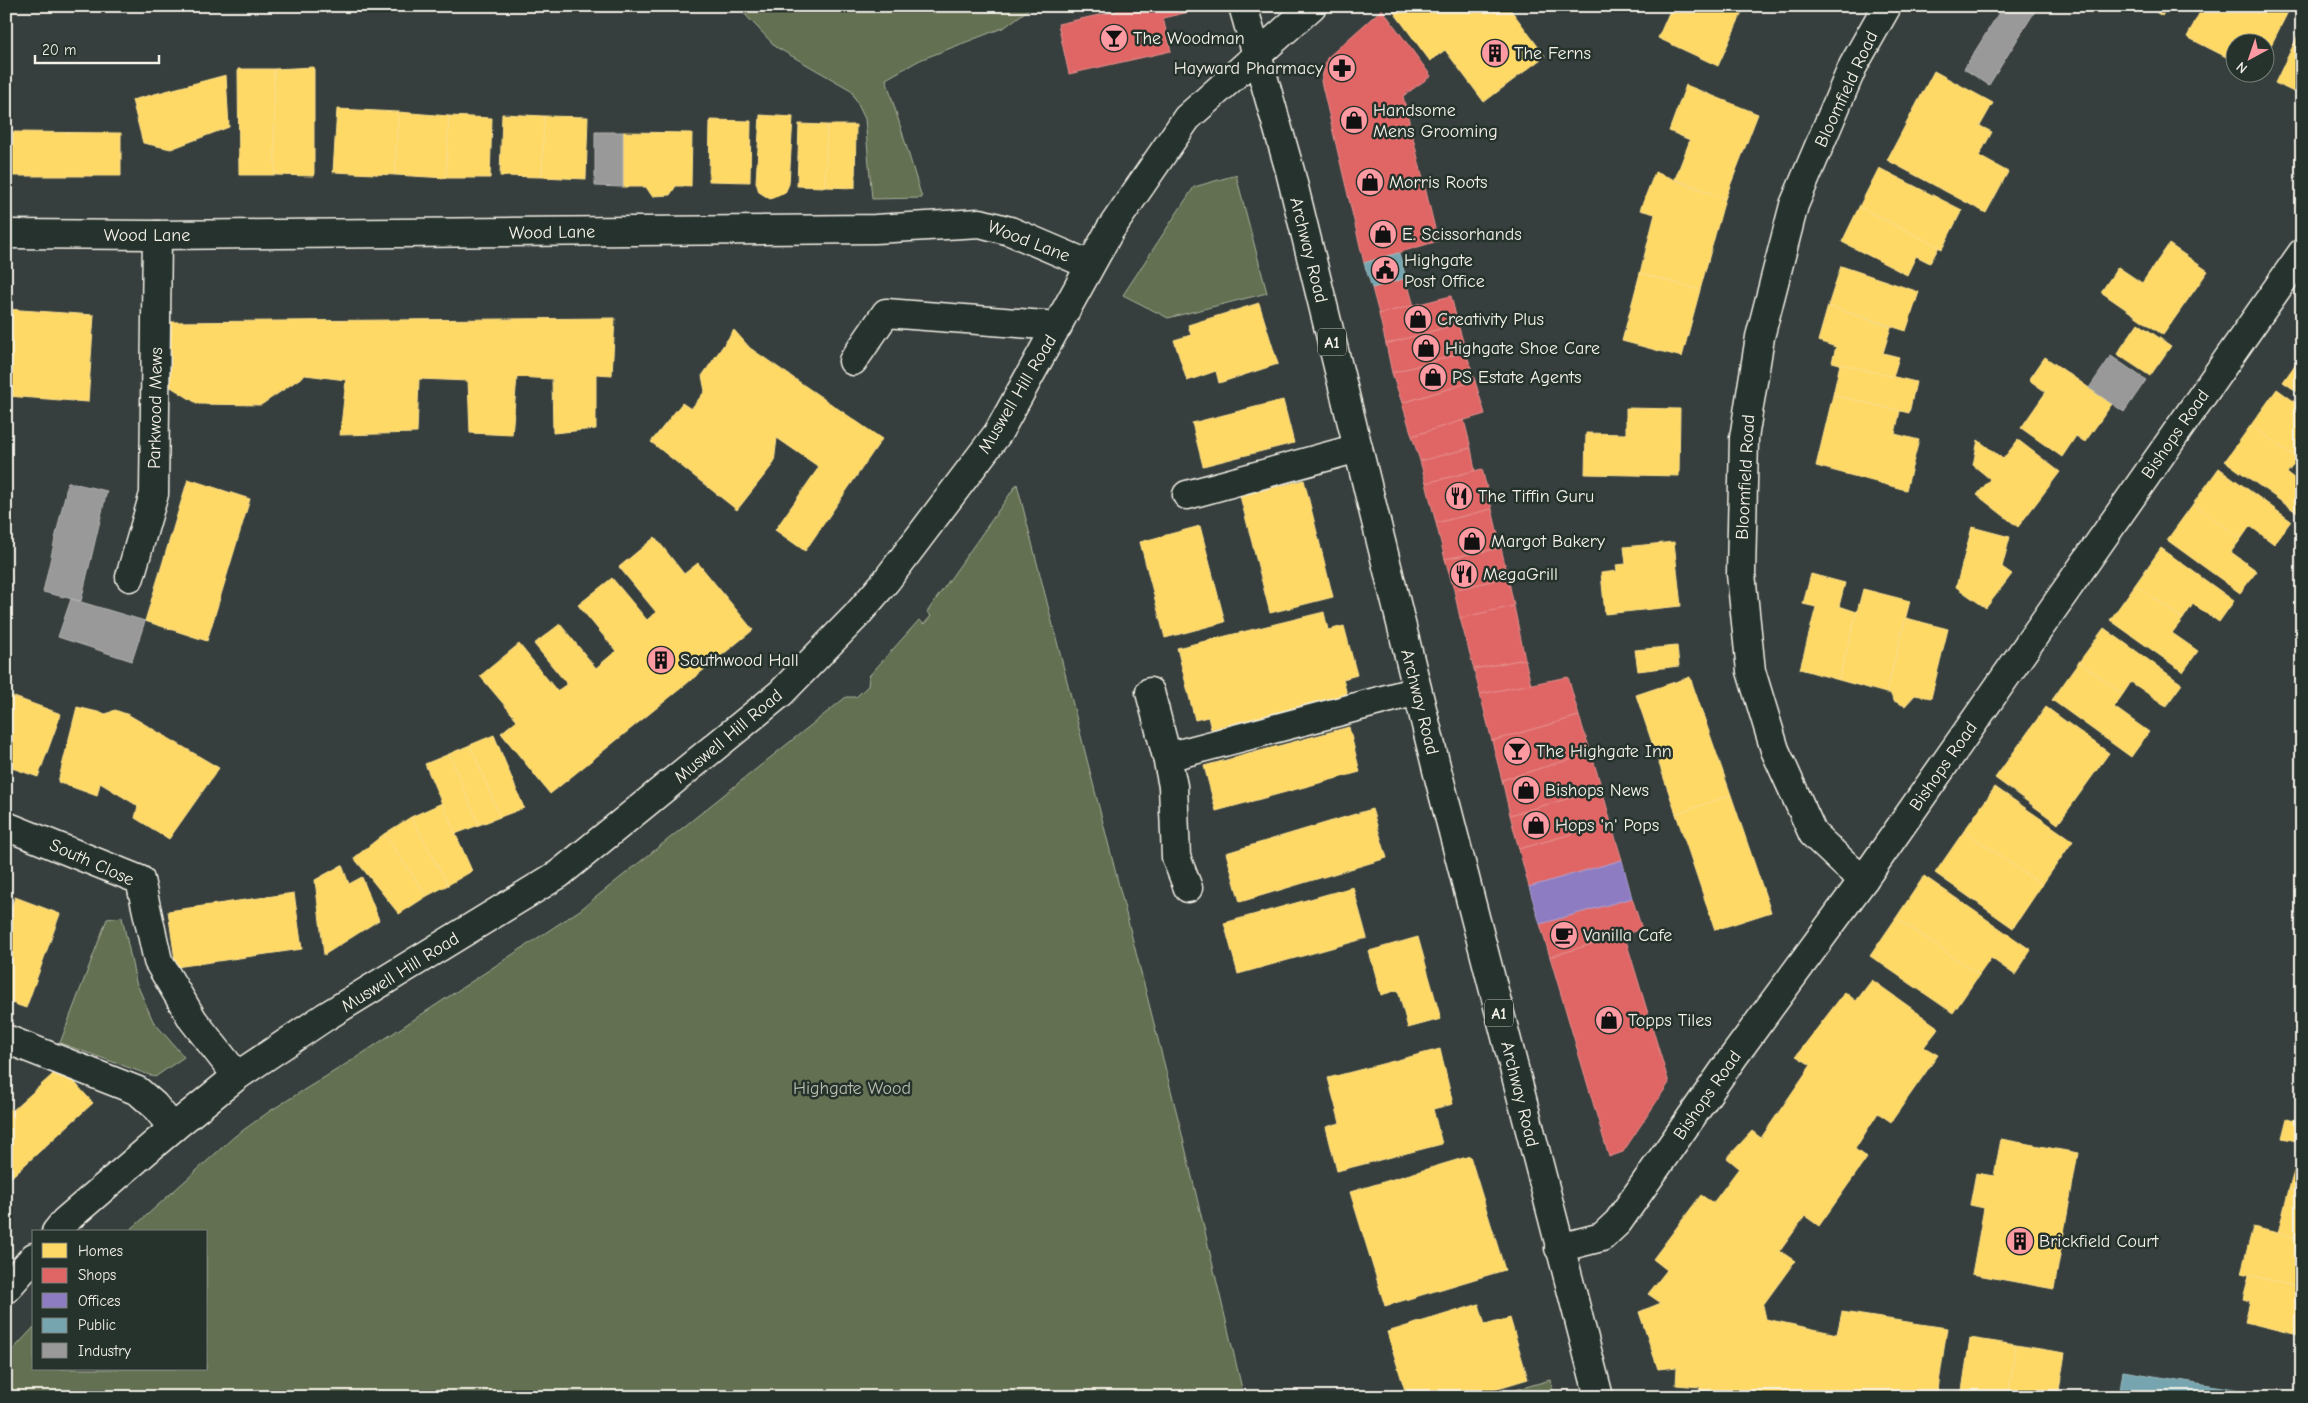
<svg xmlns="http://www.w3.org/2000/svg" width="2308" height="1403" viewBox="0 0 2308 1403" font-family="'Comic Neue',sans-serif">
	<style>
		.green { fill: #637051; stroke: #acb09c }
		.homes { fill: #ffd966; stroke: #fce08d }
		.shops { fill: #e06666; stroke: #e6908d }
		.offices { fill: #8e7cc3; stroke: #ad9fce }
		.public { fill: #76a5af; stroke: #9cbcc0 }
		.industry { fill: #999; stroke: #b4b3b1 }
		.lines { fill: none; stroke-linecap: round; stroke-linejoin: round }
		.minor-casing { stroke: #f4f1e8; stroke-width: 31 }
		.major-casing { stroke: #f4f1e8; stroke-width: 31 }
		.highway-casing { stroke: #f4f1e8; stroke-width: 31 }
		.minor { stroke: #26332d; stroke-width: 28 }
		.major { stroke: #26332d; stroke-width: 28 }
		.highway { stroke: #26332d; stroke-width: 28 }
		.labels { text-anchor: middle; stroke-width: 5; stroke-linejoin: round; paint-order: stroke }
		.shield { fill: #26332d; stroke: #b6b8b0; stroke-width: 1 }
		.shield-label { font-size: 16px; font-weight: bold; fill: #f4f1e8 }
		.poi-label { font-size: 18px; fill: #f4f1e8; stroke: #26332d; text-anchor: start }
		.street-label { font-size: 18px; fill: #f4f1e8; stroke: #26332d }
		.park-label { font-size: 18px; fill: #babdac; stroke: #26332d }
	</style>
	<rect width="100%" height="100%" fill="#373f3e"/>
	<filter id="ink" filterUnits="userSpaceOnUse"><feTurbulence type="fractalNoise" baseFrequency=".02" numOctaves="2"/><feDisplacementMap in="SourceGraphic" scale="10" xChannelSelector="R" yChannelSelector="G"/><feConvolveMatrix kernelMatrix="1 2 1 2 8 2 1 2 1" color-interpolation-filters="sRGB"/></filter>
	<g filter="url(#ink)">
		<!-- green -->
		<g class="green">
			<path d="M737,6h296l-28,21 -85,33 -34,19 36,119 -50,1 -7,-80 -14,-29 -75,-43z"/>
			<path d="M1236,175l31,118 -99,25 -45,-23 71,-108z"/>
			<path d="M1017,484l162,638 65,275h-1238v-40l28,-30v42h172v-137h-78l107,-96 35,-25 84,-52 226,-149 266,-213h10l12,-11 1,-10 50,-56 5,4 7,-8 -4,-4z"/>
			<path d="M122,917l14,65 17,39 31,36 -29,20 -95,-34 47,-124z"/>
			<path d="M1550,1380l5,17h-64z"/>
		</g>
		<!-- homes -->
		<g class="homes">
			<path d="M1399,6h109l37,50 -61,46 -39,-52 -15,11 -37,-50z"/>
			<path d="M1672,6h73l-27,60 -60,-28z"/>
			<path d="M2146,6h22l-6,10z"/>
			<path d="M2203,6h88l-25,49v-13h-30v20l-49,-25z"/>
			<path d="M2302,27v69l-27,-13z"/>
			<path d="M314,67v109l-39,-1 -1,-106z"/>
			<path d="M238,69h36l1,106h-36z"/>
			<path d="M1934,71l59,32 -13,23 12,6 -13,24 29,16 -22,41 -99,-53z"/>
			<path d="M226,75l3,52 -58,22 -28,-6 -11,-43z"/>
			<path d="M1686,85l72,29 -33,85 -50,-20 15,-39 -21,-9z"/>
			<path d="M337,109l61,3 -3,63 -62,-3z"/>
			<path d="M398,112l51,4 -3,62 -51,-3z"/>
			<path d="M502,114l42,2 -2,61 -42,-1z"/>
			<path d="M760,115l33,2 -4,67 -4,9 -15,6 -11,-7 -3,-10z"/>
			<path d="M449,116l43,2 -2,60h-44z"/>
			<path d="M544,116l44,1 -2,62 -44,-2z"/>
			<path d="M710,120l41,1 -1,61 -41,-1z"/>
			<path d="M799,124l28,1 -2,62 -28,-1z"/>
			<path d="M827,125h29l-1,63 -30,-1z"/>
			<path d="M12,132l109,1v43h-109z"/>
			<path d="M623,132l69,1 -1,53h-15l-6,9 -18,1 -6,-9h-23z"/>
			<path d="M1879,168l83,42 -20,39 -83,-42z"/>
			<path d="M1655,172l70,27 -25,91 -60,-17 15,-59 -15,-4z"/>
			<path d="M1859,207l80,40 -9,16 -14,-7 -9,19 -65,-33z"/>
			<path d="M2169,244l39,27 -45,64 -62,-43 17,-25 24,16z"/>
			<path d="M1841,266l78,26 -13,39 -78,-25z"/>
			<path d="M1640,273l60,17 -18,67 -60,-16z"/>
			<path d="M1259,303l19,61 -59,19 -3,-12 -29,10 -13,-41 17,-5 -3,-10z"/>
			<path d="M1828,306l63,21 -8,26 16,4 -6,20 -61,-15 4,-15 -18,-6z"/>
			<path d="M6,309l88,6 -6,87 -82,-6z"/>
			<path d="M615,318l-3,57 -16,-1v55l-43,4 -1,-54 -35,-2 -5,58 -42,-2 -2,-52 -49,-2 -2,54 -77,2 6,-55 -41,-5 -44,30 -63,-1 -32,-20 1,-62z"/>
			<path d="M2138,323l33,23 -21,30 -33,-22z"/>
			<path d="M734,330l16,18 132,91 -77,112 -30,-21 44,-63 -42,-29 -3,25 -37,47 -86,-68 31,-39 9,6 14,-18 -3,-15z"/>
			<path d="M2302,355v40l-19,-13z"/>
			<path d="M2045,357l67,47 -27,38 -9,-6 -14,21 -41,-29 25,-36 -17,-12z"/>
			<path d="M1840,364l76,18 -7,31 -76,-18z"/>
			<path d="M2277,389l25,18v47l-4,5 -47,-34z"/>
			<path d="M1833,395l67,16 -5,23 24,6 -13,50 -90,-24z"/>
			<path d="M1283,400l11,43 -91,23 -11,-43z"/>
			<path d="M1626,408l54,1 -1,67 -94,-2 1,-41 40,1z"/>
			<path d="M2251,425l47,34 -11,14 15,11v19l-6,9 -71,-51z"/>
			<path d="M1978,440l25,19 15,-19 42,32 -42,55 -41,-32 13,-16 -17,-14z"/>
			<path d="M2219,468l72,53 -17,23 -24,-18 -9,13 -48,-35z"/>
			<path d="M188,479l62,20 -43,142 -62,-20z"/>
			<path d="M1304,480l29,117 -63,16 -30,-117z"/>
			<path d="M2193,504l48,35 -10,13 26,19 -17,22 -73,-53z"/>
			<path d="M1200,526l25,96 -60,16 -25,-96z"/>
			<path d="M1972,527l38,10 -8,30 10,7 -26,34 -30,-21z"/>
			<path d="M655,537l29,37 14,-11 55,67 -203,164 -49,-61 16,-13 -37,-44 39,-32 38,47 10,-7 -33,-40 26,-20 36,44 20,-17 -38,-46 34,-27 35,42 9,-8 -37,-45z"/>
			<path d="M1674,542l7,64 -76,8 -4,-41 16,-2 -1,-6 10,-1 -2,-17z"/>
			<path d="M2161,548l73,53 -15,21 -26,-18 -10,15 -48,-34z"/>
			<path d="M1811,574l34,9 -6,23 18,6 -18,68 -39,-11 16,-62 -13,-3z"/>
			<path d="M2135,585l48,34 -11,14 26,18 -15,21 -73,-52z"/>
			<path d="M1863,589l47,12 -24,92 -47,-13z"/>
			<path d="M1324,612l4,18 16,-4 13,49 -14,4 4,16 -136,34 -3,-12 -13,3 -18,-72z"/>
			<path d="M1906,618l42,11 -17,69 -16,-3 -10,11 -11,-5 -4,-8h-4z"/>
			<path d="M2104,628l78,56 -16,22 -35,-24 -8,12 -44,-32z"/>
			<path d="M1677,646l2,20 -41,5 -3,-21z"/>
			<path d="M2079,662l44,32 -9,13 35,25 -18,25 -79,-57z"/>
			<path d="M1690,677l41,118 -55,19 -40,-119z"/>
			<path d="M6,694l55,20 -23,63 -32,-11z"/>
			<path d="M77,707l29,7 9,-4 14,5 90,53 -50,71 -34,-21 3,-12 -38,-23 -3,13 -39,-14z"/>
			<path d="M2046,707l63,46 -51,71 -63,-46z"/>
			<path d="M1349,727l11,45 -144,39 -12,-45z"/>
			<path d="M494,735l30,73 -24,9 -30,-72z"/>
			<path d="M470,745l30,72 -21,8 -30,-71z"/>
			<path d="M449,754l30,71 -24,9 -30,-70z"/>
			<path d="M1995,787l78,54 -31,44 -78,-54z"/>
			<path d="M1731,795l40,117 -56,18 -39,-116z"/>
			<path d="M442,803l30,68 -24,14 -37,-68z"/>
			<path d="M1372,809l15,49 -147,44 -14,-49z"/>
			<path d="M411,817l37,68 -21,11 -43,-62z"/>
			<path d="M1964,831l78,54 -29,43 -78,-55z"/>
			<path d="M384,834l43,62 -28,18 -45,-56z"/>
			<path d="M342,865l7,19 13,-7 17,43 -55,35 -9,-75z"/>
			<path d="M1924,876l107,74 -16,25 -24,-17 -12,17 -83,-57z"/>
			<path d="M1353,887l14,51 -129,36 -14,-51z"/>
			<path d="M294,893l8,56 -126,18 -8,-56z"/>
			<path d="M15,897l45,17 -34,94 -20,-7v-80z"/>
			<path d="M1896,918l83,57 -26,38 -83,-57z"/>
			<path d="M1418,937l23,82 -33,9 -10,-38 -17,5 -12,-44z"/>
			<path d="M1872,980l67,48 -15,19 14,8 -47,67 -13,-9 -23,36 12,9 -48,68 -14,-10 -25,35 15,10 -32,44 3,14 71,15 5,-22 105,16 -10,69h-238l1,-10 -24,-2 1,-18 -19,2 -19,-57 22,-9 -13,-9 19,-24 -14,-11 48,-64 12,8 26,-35 -12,-10 25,-27 9,7 50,-73 -15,-9 49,-64 11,9z"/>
			<path d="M1440,1049l13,55 -20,5 9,35 -105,27 -11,-44 14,-4 -12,-45z"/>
			<path d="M61,1067l32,36 -87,79v-77l6,6z"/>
			<path d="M2287,1118l15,4v20l-20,-4z"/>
			<path d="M2001,1139l77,14 -24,136 -82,-15 12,-66 -14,-3 6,-32 18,3z"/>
			<path d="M2302,1143v50l-13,-4z"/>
			<path d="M1470,1156l35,114 -120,36 -35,-114z"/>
			<path d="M2289,1189l13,4v46l-24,-6z"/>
			<path d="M2253,1227l49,12v49l-61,-15z"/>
			<path d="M2249,1275l53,13v48l-57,-14 5,-21 -7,-2z"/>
			<path d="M1479,1304l6,21 25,-7 18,61 -60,18h-61l-20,-65z"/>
			<path d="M1970,1338l46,7 -8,52h-47z"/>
			<path d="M2016,1345l49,8 -7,44h-50z"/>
		</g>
		<!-- shops -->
		<g class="shops">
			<path d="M1115,6h72l2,6 -26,6 8,33 -102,23 -11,-50 59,-13z"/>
			<path d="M1382,9l49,67 -28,20 35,145 -74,22 -43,-182 6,-23z"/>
			<path d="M1406,278l8,28 -35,8 -7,-26z"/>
			<path d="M1451,296l7,28 -72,20 -7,-30z"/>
			<path d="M1458,324l8,28 -74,21 -6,-29z"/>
			<path d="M1466,352l9,29 -73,22 -10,-30z"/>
			<path d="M1475,381l10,33 -73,22 -10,-33z"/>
			<path d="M1464,420l7,28 -51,13 -8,-25z"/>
			<path d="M1471,448l4,23 -49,12 -6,-22z"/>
			<path d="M1482,469l10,40 -56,14 -10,-40z"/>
			<path d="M1492,509l9,39 -56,11 -9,-36z"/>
			<path d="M1501,548l7,29 -54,13 -9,-31z"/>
			<path d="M1508,577l6,29 -54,12 -6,-28z"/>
			<path d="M1514,606l11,53 -51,10 -14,-51z"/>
			<path d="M1525,659l6,26 -51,9 -6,-25z"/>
			<path d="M1568,677l11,39 -87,25 -12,-47z"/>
			<path d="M1579,716l12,37 -89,27 -10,-39z"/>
			<path d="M1591,753l11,36 -92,26 -8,-35z"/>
			<path d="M1602,789l9,34 -92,26 -9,-34z"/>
			<path d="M1611,823l11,37 -93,27 -10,-38z"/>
			<path d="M1632,898l10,31 -92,28 -10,-33z"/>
			<path d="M1624,934l45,149 -46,69 -14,5 -59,-200z"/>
		</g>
		<!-- offices -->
		<path class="offices" d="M1622,860l10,38 -92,26 -11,-37z"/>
		<!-- public -->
		<g class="public">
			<path d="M1399,253l7,25 -34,10 -8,-25z"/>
			<path d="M2123,1371l161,26h-165z"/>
		</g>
		<!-- industry -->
		<g class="industry">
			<path d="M2003,6l34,2 -48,77 -25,-16z"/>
			<path d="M595,132h28v55l-28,-1z"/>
			<path d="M2111,356l35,24 -22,32 -35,-24z"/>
			<path d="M68,482l39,9 -26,110 -38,-9z"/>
			<path d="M71,599l74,22 -13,40 -74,-24z"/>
		</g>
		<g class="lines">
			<!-- minor casing -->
			<g class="minor-casing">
				<g id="minor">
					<path d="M6,234l151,1 718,-6 105,-6 30,8 80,34"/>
					<path d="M853,361l33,-48 172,13"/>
					<path d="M1187,495l171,-47"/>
					<path d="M130,577l24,-83 3,-259"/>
					<path d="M1150,692l17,65"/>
					<path d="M6,826l134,54 18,81 35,59 44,56"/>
					<path d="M1864,879l-15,-11 -36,-34 -38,-84 -24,-79 -10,-97 3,-136 16,-101 34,-132 59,-139 34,-60"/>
					<path d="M1188,888l-12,-31 -3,-71 -6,-29 250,-66"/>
					<path d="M6,1039l132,52 16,14 19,23"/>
					<path d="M1559,1248l43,-11 16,-15 116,-166 130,-177 438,-626"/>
				</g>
			</g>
			<!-- major casing -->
			<g class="major-casing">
				<g id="major">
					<path d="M56,1232l9,-11 108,-93 64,-52 88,-59 234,-143 222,-181 75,-77 30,-35 112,-148 112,-203 77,-112 125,-112"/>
					<path d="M6,1289l28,-32"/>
				</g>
			</g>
			<!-- highway casing -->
			<g class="highway-casing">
				<path id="highway" d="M1243,6l47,165 147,599 162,627"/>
			</g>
			<!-- minor -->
			<use href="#minor" class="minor"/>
			<!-- major -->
			<use href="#major" class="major"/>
			<!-- highway -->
			<use href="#highway" class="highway"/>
		</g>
	</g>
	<!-- icons -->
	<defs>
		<g id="bar-disc" transform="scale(1.4375)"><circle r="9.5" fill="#ff9aa2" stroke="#26332d"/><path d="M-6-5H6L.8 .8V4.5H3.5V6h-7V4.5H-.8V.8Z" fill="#111"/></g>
		<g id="building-disc" transform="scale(1.4375)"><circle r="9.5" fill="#ff9aa2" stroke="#26332d"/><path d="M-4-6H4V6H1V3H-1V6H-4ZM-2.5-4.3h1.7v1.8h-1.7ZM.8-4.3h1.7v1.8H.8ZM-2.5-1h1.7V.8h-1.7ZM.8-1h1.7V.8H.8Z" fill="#111"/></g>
		<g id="pharmacy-disc" transform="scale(1.4375)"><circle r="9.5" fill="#ff9aa2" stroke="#26332d"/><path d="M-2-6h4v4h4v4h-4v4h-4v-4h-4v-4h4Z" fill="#111"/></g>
		<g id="shop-disc" transform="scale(1.4375)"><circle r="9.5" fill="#ff9aa2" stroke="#26332d"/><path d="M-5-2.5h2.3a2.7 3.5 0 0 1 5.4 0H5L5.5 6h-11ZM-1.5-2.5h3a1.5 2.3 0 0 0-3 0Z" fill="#111"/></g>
		<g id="civic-disc" transform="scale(1.4375)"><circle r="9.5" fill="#ff9aa2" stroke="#26332d"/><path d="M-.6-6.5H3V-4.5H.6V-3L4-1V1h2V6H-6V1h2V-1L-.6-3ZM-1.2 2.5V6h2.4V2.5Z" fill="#111"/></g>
		<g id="restaurant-disc" transform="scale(1.4375)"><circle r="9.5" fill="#ff9aa2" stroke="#26332d"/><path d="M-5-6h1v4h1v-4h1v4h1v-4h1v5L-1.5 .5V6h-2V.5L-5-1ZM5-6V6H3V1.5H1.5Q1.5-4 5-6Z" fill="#111"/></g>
		<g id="cafe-disc" transform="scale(1.4375)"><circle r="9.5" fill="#ff9aa2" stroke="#26332d"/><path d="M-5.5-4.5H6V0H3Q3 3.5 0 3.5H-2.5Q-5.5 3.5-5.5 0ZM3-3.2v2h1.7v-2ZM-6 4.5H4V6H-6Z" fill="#111"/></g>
	</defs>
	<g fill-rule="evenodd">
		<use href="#bar-disc" x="1114" y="38"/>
		<use href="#building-disc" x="1495" y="53"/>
		<use href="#pharmacy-disc" x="1342" y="68"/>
		<use href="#shop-disc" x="1354" y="120"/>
		<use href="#shop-disc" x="1370" y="182"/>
		<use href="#shop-disc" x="1383" y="234"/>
		<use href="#civic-disc" x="1385" y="270"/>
		<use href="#shop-disc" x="1418" y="319"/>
		<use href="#shop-disc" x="1426" y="348"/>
		<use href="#shop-disc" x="1433" y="377"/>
		<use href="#restaurant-disc" x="1459" y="496"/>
		<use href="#shop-disc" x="1472" y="541"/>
		<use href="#restaurant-disc" x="1464" y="574"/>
		<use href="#building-disc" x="661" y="660"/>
		<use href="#bar-disc" x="1517" y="751"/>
		<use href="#shop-disc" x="1526" y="790"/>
		<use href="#shop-disc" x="1536" y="825"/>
		<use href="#cafe-disc" x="1564" y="935"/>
		<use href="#shop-disc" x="1609" y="1020"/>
		<use href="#building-disc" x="2020" y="1241"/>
	</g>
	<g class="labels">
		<!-- shield labels -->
		<g class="shield">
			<rect x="1318" y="328.5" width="28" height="27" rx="4"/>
			<rect x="1485" y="999.5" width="28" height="27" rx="4"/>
		</g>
		<g class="shield-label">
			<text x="1332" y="348">A1</text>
			<text x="1499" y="1019">A1</text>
		</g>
		<!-- poi labels -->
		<g class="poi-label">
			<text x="1133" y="44">The Woodman</text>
			<text x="1514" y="59">The Ferns</text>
			<text x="1323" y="74" text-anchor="end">Hayward Pharmacy</text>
			<text x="1373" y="116">Handsome<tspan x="1373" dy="21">Mens Grooming</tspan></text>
			<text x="1389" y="188">Morris Roots</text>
			<text x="1402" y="240">E. Scissorhands</text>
			<text x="1404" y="266">Highgate<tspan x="1404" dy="21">Post Office</tspan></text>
			<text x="1437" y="325">Creativity Plus</text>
			<text x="1445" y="354">Highgate Shoe Care</text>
			<text x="1452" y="383">PS Estate Agents</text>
			<text x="1478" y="502">The Tiffin Guru</text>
			<text x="1491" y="547">Margot Bakery</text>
			<text x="1483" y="580">MegaGrill</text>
			<text x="680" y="666">Southwood Hall</text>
			<text x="1536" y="757">The Highgate Inn</text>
			<text x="1545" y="796">Bishops News</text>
			<text x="1555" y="831">Hops 'n' Pops</text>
			<text x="1583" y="941">Vanilla Cafe</text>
			<text x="1628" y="1026">Topps Tiles</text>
			<text x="2039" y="1247">Brickfield Court</text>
		</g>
		<!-- street labels -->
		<g class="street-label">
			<text transform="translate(1846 89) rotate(-65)" y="6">Bloomfield Road</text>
			<text transform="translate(552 232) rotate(-1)" y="6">Wood Lane</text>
			<text x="147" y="241">Wood Lane</text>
			<text transform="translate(1029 241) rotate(21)" y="6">Wood Lane</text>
			<text transform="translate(1309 250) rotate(76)" y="6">Archway Road</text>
			<text transform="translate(1017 394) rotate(-59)" y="6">Muswell Hill Road</text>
			<text transform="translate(155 408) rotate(-89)" y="6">Parkwood Mews</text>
			<text transform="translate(2175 434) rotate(-55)" y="6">Bishops Road</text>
			<text transform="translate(1745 477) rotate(-87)" y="6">Bloomfield Road</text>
			<text transform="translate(1420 702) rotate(76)" y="6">Archway Road</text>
			<text transform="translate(728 736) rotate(-40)" y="6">Muswell Hill Road</text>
			<text transform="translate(1943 766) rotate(-55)" y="6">Bishops Road</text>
			<text transform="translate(92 862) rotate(24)" y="6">South Close</text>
			<text transform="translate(400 972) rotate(-32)" y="6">Muswell Hill Road</text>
			<text transform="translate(1520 1094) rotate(76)" y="6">Archway Road</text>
			<text transform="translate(1707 1095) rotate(-55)" y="6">Bishops Road</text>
		</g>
		<!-- park labels -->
		<g class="park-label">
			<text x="852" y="1094">Highgate Wood</text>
		</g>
	</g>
	<!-- margin -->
	<rect width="2308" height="1403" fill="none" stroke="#26332d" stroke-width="25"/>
	<rect x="12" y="12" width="2283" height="1378" fill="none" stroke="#f4f1e8" stroke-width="2" filter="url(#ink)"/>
	<!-- legend -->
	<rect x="32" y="1230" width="175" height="140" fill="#26332d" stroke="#787f78"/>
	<rect x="42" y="1243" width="25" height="15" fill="#ffd966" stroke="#787f78"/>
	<text x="78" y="1256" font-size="15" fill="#f4f1e8">Homes</text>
	<rect x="42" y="1268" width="25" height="15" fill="#e06666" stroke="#787f78"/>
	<text x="78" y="1280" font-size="15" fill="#f4f1e8">Shops</text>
	<rect x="42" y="1293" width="25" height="15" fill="#8e7cc3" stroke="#787f78"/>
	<text x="78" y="1306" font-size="15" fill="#f4f1e8">Offices</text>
	<rect x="42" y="1318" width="25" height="15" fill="#76a5af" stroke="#787f78"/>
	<text x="78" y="1330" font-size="15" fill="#f4f1e8">Public</text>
	<rect x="42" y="1343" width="25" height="15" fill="#999999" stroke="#787f78"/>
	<text x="78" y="1356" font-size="15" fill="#f4f1e8">Industry</text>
	<!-- north arrow -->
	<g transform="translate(2250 58) rotate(220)"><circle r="24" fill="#26332d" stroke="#787f78"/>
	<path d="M0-4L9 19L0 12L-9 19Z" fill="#ff9aa2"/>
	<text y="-8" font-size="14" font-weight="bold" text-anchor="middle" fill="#f4f1e8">N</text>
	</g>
	<!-- scale -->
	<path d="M35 55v8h124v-8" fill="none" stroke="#f4f1e8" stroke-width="2.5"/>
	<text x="42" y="55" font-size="15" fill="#f4f1e8" stroke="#26332d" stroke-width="4" paint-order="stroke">20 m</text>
</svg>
